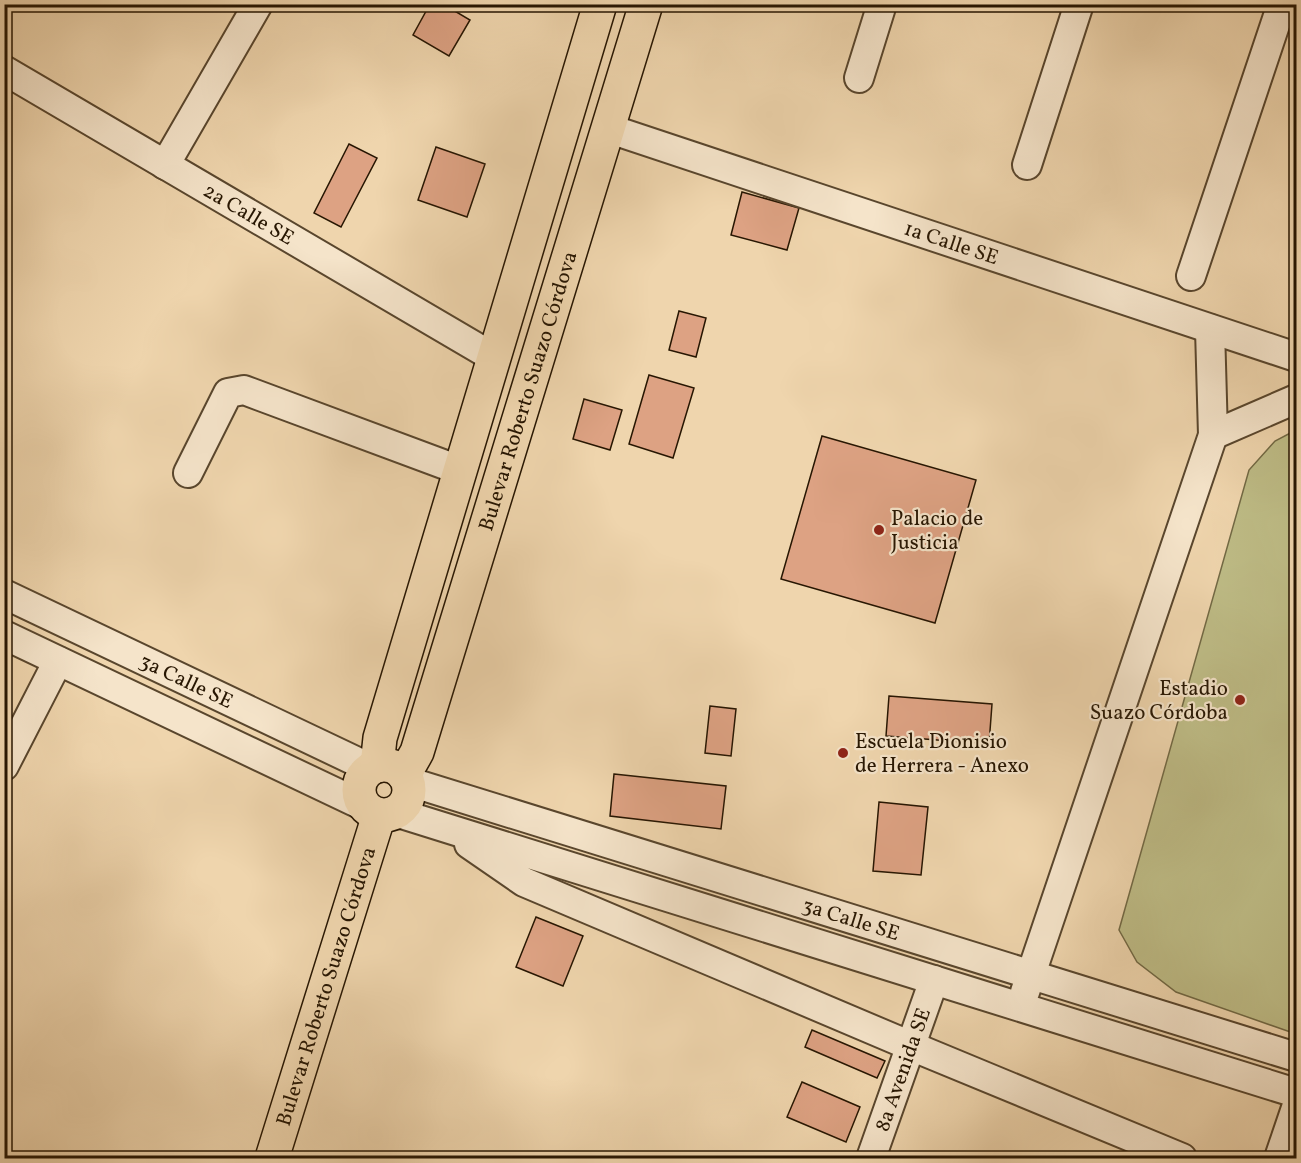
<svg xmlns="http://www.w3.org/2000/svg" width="1301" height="1163" viewBox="0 0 1301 1163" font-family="Vollkorn,serif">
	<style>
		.green { fill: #bebc86; stroke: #726944; stroke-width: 1.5 }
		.building { fill: #dda283; stroke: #271602; stroke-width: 1.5 }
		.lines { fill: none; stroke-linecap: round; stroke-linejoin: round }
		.minor-casing { stroke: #59462d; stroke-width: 32 }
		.major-casing { stroke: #271602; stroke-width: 36 }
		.minor { stroke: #f5e4ca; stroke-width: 28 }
		.major { stroke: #efd5ad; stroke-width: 33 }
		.poi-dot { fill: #8f2418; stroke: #f5e4ca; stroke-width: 2 }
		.labels { text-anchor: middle; stroke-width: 4.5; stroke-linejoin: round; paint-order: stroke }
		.street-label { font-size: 21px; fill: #271602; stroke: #f5e4ca }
		.poi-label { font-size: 21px; fill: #271602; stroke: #f5e4ca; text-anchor: start }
	</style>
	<rect width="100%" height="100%" fill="#efd5ad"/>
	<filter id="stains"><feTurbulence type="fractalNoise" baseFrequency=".00333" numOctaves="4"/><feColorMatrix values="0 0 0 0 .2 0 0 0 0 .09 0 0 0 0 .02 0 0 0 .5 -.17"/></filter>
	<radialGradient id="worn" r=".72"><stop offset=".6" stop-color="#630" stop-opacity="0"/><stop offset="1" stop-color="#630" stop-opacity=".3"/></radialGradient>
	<!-- green -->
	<path class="green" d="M1296,430v604l-120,-42 -39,-30 -18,-32 130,-460 26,-29z"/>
	<!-- building -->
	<g class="building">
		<path d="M430,4h13l27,16 -21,36 -36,-21z"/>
		<path d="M349,144l28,14 -36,69 -27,-14z"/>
		<path d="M436,147l49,17 -18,53 -49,-17z"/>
		<path d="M742,192l57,16 -12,42 -56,-15z"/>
		<path d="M679,311l27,7 -10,39 -27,-7z"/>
		<path d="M649,375l45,13 -21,70 -44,-14z"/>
		<path d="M584,399l38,11 -12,40 -37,-11z"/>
		<path d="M822,436l154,44 -41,143 -154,-44z"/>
		<path d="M889,696l103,8 -3,40 -103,-8z"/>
		<path d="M710,706l26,3 -5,47 -26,-3z"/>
		<path d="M614,774l112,12 -5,43 -111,-13z"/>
		<path d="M879,802l49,5 -7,68 -48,-4z"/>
		<path d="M536,917l47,19 -20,50 -47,-19z"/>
		<path d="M812,1030l73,31 -8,17 -72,-31z"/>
		<path d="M802,1082l58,25 -14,35 -59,-25z"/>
	</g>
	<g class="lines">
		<!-- minor casing -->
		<g class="minor-casing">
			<g id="minor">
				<path id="s1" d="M4,70l489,287"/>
				<path d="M859,78l23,-74"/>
				<path id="s2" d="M607,128l689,229"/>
				<path d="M165,165l93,-161"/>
				<path d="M1027,165l52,-161"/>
				<path d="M1191,276l91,-272"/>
				<path d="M1213,435l83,-36"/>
				<path d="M188,473l40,-80 16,-3 215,80"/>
				<path id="s3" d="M4,594l366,174"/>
				<path d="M4,635l360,171"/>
				<path d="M4,766l54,-105"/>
				<path id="s4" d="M407,781l889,276"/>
				<path d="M395,812l901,281"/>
				<path d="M469,844l55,38 387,164 271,112"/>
				<path d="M1025,992l188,-557 -3,-106"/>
				<path id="s5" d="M871,1158l63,-178"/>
				<path d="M1279,1158l17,-50"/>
			</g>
		</g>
		<!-- major casing -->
		<g class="major-casing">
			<g id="major">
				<circle cx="384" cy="790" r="25"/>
				<path d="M377,766l3,-28 220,-734"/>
				<path id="s6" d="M404,775l13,-23 229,-748"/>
				<path id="s7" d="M272,1158l107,-343"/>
			</g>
		</g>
		<!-- minor -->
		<use href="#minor" class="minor"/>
		<!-- major -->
		<use href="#major" class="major"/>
	</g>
	<!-- markers -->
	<g class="poi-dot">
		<circle cx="879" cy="530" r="6"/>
		<circle cx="1240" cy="700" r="6"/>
		<circle cx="843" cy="753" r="6"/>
	</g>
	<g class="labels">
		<!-- street labels -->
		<g class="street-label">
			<text dy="7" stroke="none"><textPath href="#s1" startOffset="284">2a Calle SE</textPath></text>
			<text dy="7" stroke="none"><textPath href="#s2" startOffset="363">1a Calle SE</textPath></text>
			<text dy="7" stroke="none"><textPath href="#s6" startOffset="404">Bulevar Roberto Suazo Córdova</textPath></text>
			<text dy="7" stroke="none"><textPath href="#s3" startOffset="202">3a Calle SE</textPath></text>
			<text dy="7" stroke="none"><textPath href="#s4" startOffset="465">3a Calle SE</textPath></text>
			<text dy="7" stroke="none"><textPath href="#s7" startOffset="180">Bulevar Roberto Suazo Córdova</textPath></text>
			<text dy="7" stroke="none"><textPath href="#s5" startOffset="94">8a Avenida SE</textPath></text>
		</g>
		<!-- poi labels -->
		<g class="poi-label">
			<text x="891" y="525">Palacio de<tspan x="891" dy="24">Justicia</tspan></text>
			<text x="1228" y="695" text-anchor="end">Estadio<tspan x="1228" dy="24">Suazo Córdoba</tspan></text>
			<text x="855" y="748">Escuela Dionisio<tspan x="855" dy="24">de Herrera - Anexo</tspan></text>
		</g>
	</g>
	<!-- margin -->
	<rect width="1301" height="1163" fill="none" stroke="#efd5ad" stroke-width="24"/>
	<rect x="6" y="6" width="1289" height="1151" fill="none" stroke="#271602" stroke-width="3"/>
	<rect x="12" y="12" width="1277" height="1139" fill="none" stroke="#271602" stroke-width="1.5"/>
	<rect width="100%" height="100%" filter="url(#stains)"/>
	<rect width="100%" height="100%" fill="url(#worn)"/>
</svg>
